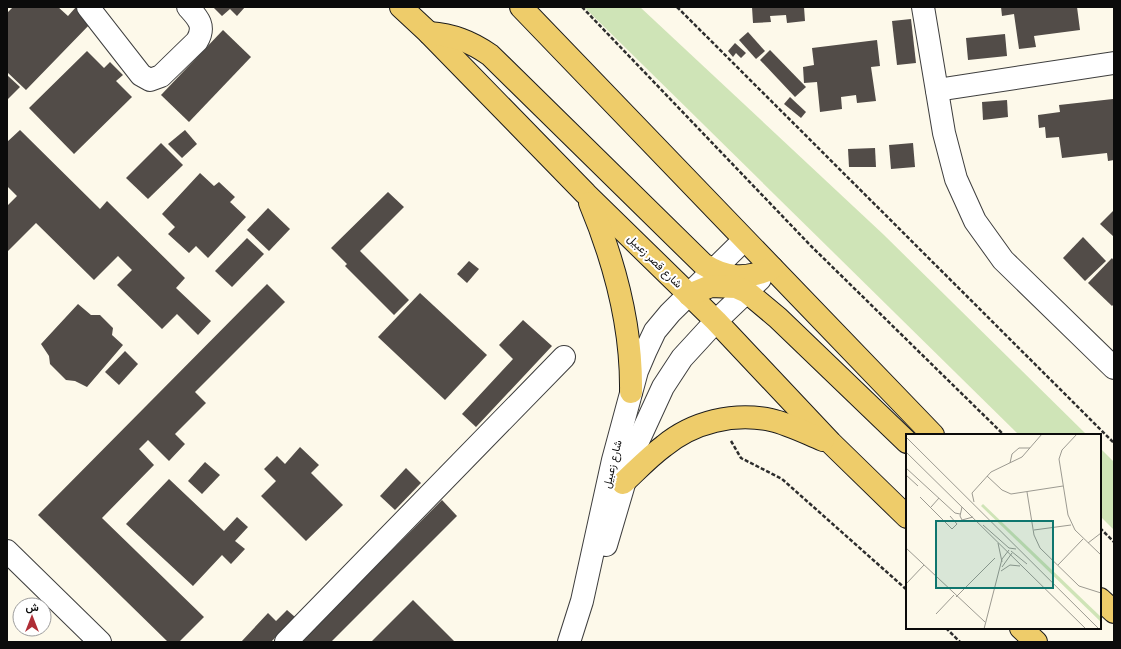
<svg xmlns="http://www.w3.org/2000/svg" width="1121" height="649" viewBox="0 0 1121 649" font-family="Georgia,Vazirmatn,serif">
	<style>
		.green { fill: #cfe4b7 }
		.building { fill: #524c48 }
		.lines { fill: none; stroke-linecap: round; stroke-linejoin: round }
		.minor-casing { stroke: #3e3e3e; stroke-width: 24 }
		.major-casing { stroke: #1c1c1c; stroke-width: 24 }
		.path { stroke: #2d2d2d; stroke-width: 2.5; stroke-dasharray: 4 2; stroke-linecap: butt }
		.minor { stroke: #fff; stroke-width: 22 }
		.major { stroke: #eecc6a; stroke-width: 22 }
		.labels { text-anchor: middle; stroke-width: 4; stroke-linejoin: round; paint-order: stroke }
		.street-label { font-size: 11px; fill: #0b0b0b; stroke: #fff }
		.inset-road { fill: none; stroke: #9c9a91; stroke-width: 1 }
		.view { fill: #0f766e; fill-opacity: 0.15; stroke: #0f766e; stroke-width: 2 }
		.inset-edge { fill: none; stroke: #0b0b0b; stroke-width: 2 }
	</style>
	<rect width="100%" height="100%" fill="#fdf9ea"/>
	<!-- green -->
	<g class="green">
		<path d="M584,7h56l244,228 203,200h-68z"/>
		<path d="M1100,448l14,14v68l-14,-14z"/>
	</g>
	<!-- building -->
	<g class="building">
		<path d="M13,7h45l10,9 8,-9 16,15 -66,68 -19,-18v-59z"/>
		<path d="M213,7h32l-8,9 -7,-7 -8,7z"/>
		<path d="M752,7h52l1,14 -18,2 -1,-8 -16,1 1,6 -18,1z"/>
		<path d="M1001,7h76l3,23 -46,6 2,11 -17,2 -5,-35 -12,2z"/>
		<path d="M911,19l5,44 -19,2 -5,-44z"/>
		<path d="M223,30l28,27 -62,65 -28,-27z"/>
		<path d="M748,32l17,19 -9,8 -17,-19z"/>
		<path d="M1005,34l2,22 -39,4 -2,-22z"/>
		<path d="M877,40l3,26 -9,1 5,34 -19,2 -1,-8 -15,2 1,12 -22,3 -3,-30 -13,1 -1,-16 11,-2 -2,-17z"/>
		<path d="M735,43l11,10 -5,5 -5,-5 -3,4 -5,-6z"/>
		<path d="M770,50l36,37 -11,10 -35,-37z"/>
		<path d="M87,51l17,17 6,-6 13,13 -7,6 16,16 -58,57 -45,-46z"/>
		<path d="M7,75l13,12 -13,13z"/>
		<path d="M790,97l16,15 -5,6 -17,-14z"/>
		<path d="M1113,99l1,61 -6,1 -1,-8 -45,5 -3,-21 -13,1 -1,-11 -6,1 -1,-13 22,-3 -1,-7z"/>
		<path d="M1007,100l1,17 -25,3 -1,-18z"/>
		<path d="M20,130l80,79 7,-8 78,77 -9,10 35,33 -13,14 -21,-21 -15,15 -45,-44 15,-15 -14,-14 -24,24 -58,-57 -29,29v-46l10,-10 -10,-10v-44z"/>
		<path d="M185,130l12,14 -15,14 -14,-14z"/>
		<path d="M161,143l22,22 -35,34 -22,-21z"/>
		<path d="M913,143l2,24 -24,2 -2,-24z"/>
		<path d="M875,148l1,19h-27l-1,-18z"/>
		<path d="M200,173l14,13 5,-4 16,15 -5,5 16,15 -38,41 -12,-12 -7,7 -21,-19 7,-7 -13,-13z"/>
		<path d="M388,192l16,15 -44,44 49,49 -15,15 -49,-49 2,-2 -16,-16z"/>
		<path d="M268,208l22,21 -21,22 -22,-21z"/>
		<path d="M1114,210v27l-14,-13z"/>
		<path d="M1083,237l23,24 -21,20 -22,-23z"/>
		<path d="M247,238l17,16 -32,33 -17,-16z"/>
		<path d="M1112,258l2,3v43l-2,2 -24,-23z"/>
		<path d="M469,261l10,8 -12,14 -10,-9z"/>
		<path d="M267,284l18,18 -90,90 11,11 -31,31 10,10 -16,17 -21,-21 -9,9 15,16 -52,53 102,99 -25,25h-11l-130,-127z"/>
		<path d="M420,293l67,62 -42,45 -67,-63z"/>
		<path d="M78,304l13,11h9l13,13 -1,7 11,10 -36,42 -12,-6 -9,-1 -16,-16 -1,-8 -8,-12z"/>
		<path d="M523,320l29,26 -76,81 -14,-13 51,-55 -14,-14z"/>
		<path d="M125,351l13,13 -19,21 -14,-13z"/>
		<path d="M300,447l19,18 -8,8 32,32 -37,36 -45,-45 15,-15 -12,-12 13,-13 8,8z"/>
		<path d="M205,462l15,13 -18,19 -14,-13z"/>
		<path d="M406,468l15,15 -26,27 -15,-14z"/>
		<path d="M169,479l55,52 13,-14 11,10 -13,14 10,8 -14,15 -9,-9 -29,31 -67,-62z"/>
		<path d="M442,500l15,16 -126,126h-31z"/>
		<path d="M413,600l42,42h-84z"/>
		<path d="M287,610l8,7 -24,25h-30l27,-29 8,8z"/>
	</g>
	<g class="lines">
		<!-- minor casing -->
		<g class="minor-casing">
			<g id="minor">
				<path d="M88,7l53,68 9,5 11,-4 36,-35c9,-15 1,-23 -9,-34"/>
				<path d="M923,7l21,126 12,46 19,42 28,39 111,108"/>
				<path d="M937,90l177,-27"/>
				<path d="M606,545l28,-95 29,-63 19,-29 34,-37 44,-42"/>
				<path d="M7,551l93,91"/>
				<path d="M286,642l278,-285"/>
				<path d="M569,642l13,-41 31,-141 24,-89 9,-21 9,-19 15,-18 74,-73"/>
			</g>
		</g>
		<!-- major casing -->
		<g class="major-casing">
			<g id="major">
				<path d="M401,7l28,26 157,161 130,127 115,122 76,74"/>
				<path d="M521,7l412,428"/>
				<path d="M429,33c24,2 41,8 61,22l213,209c23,15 44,16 69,4"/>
				<path d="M590,203c25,60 42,123 41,189"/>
				<path d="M689,295l22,-9 25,1 11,5 31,26 129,124"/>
				<path d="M623,483c13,-12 26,-26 41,-37 29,-24 70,-34 107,-26 18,4 35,13 52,20"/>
				<path d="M1100,599l14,13"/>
				<path d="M1021,628l15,14"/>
			</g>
		</g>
		<!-- path -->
		<g class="path">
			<path d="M582,7l229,239 193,189"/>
			<path d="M677,7l437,436"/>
			<path d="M731,441l10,17 41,21 125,111"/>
			<path d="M1100,528l14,14"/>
			<path d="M946,628l14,14"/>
		</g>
		<!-- minor -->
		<use href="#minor" class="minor"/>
		<!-- major -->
		<use href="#major" class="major"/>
	</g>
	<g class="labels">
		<!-- street labels -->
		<g class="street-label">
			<text transform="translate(655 261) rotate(44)" y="4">شارع قصر زعبيل</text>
			<text transform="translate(612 464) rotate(-76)" y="4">شارع زعبيل</text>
		</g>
	</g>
	<!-- overview -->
	<g transform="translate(906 434)">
		<rect width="195" height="195" fill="#fdf9ea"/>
		<path d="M77,70l118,113v5l-120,-116z" fill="#cfe4b7"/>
		<path class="inset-road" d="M171,0l-15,16 -3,9 9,56 7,15 26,25M0,3l193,192M0,18l180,177M104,29l2,-9 7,-6h11M0,34l49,45 5,1M0,41l12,11M81,42l15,14 9,4 52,-8M121,58l7,43 6,13 39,38 22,7M14,63l32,32 5,-5 -7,-8M68,68l-2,-9 19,-21 31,-15 20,-23M25,73l8,-9M56,73l-2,9 2,4 11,-3M77,91l26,23 7,1M128,96l37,-5M92,109l4,19M182,109l13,-10M0,114l79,74M105,117l16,13M152,131l25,-26M96,133l10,-14M95,137l9,-6 10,1M0,150l18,-19M50,163l39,-39M30,180l18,-19M78,195l18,-70 7,-9"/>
		<path class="view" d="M30,87h117v67h-117z"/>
		<rect width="195" height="195" class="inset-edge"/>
	</g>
	<!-- border -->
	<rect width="1121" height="649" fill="none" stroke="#0b0b0b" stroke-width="16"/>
	<!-- north arrow -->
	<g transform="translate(32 617)"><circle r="19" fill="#ffffff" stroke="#9d9d9d"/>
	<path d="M0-3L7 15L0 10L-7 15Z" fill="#af2e36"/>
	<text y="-6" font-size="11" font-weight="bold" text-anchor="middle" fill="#0b0b0b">ش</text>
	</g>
</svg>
